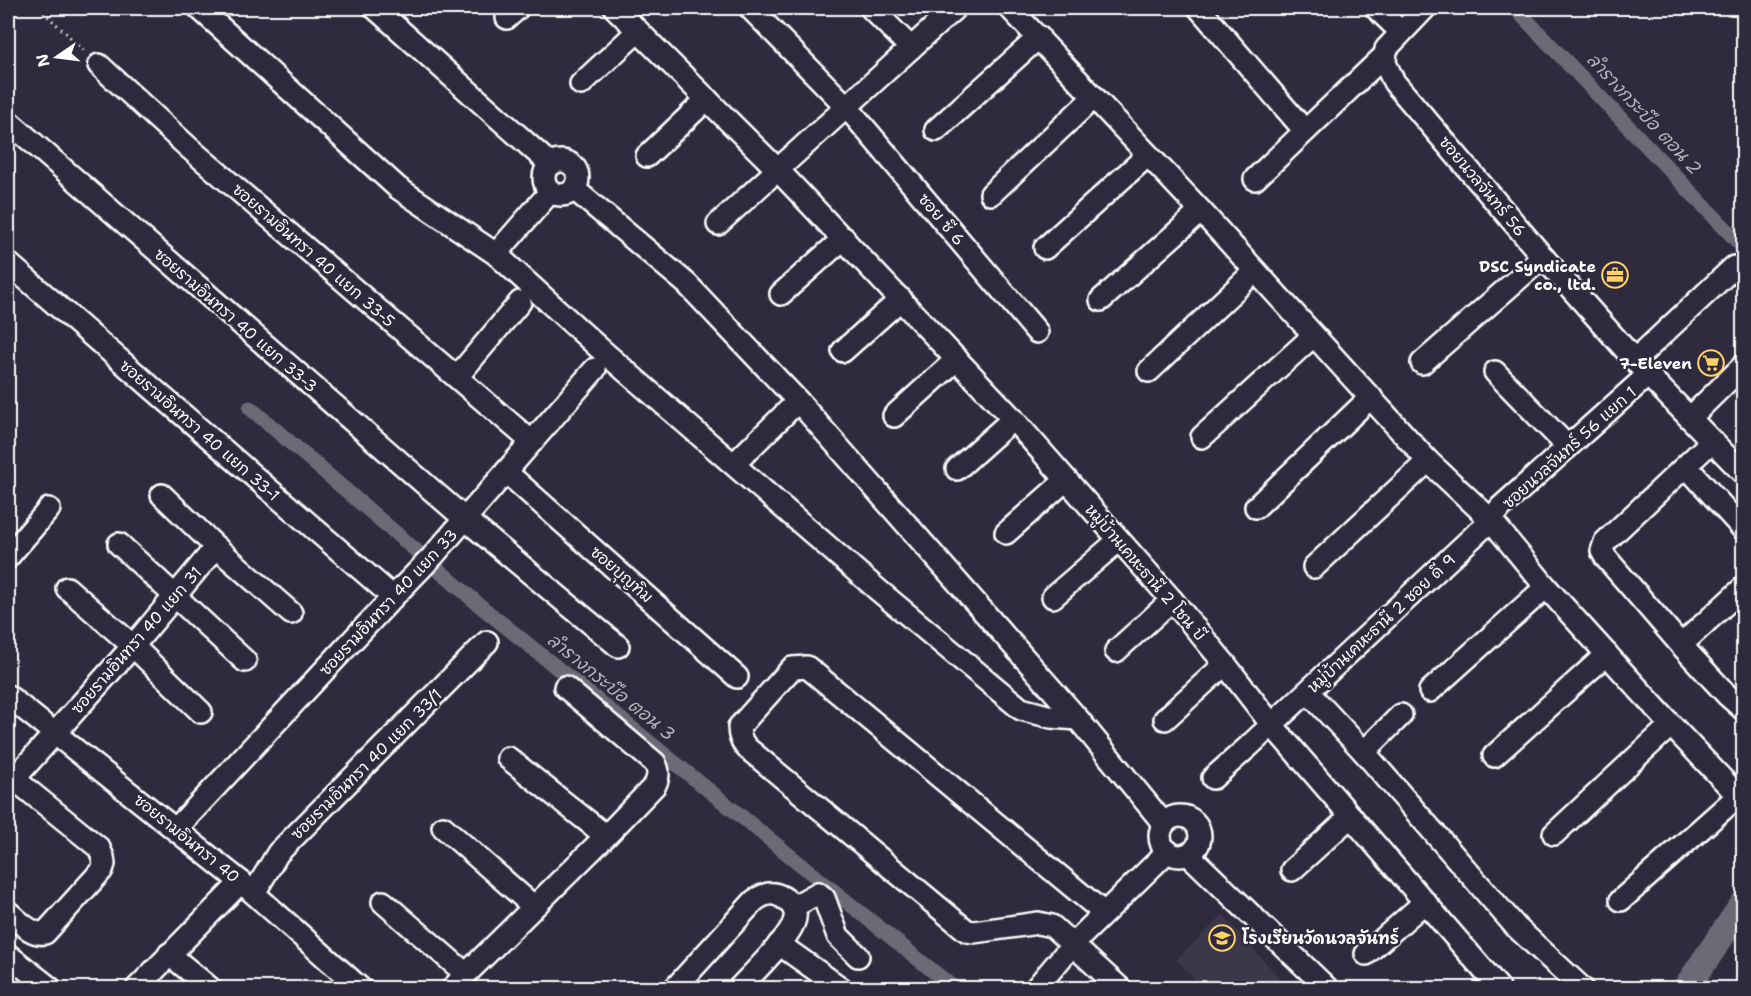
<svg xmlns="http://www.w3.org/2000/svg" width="1751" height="996" viewBox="0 0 1751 996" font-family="'Shantell Sans','Playpen Sans Thai',sans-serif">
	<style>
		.built { fill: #3c3749 }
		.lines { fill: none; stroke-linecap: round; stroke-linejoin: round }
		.canal { stroke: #6d6a77; stroke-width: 15 }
		.river { stroke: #6d6a77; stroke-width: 27 }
		.minor-casing { stroke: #fff; stroke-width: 26 }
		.path { stroke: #fff; stroke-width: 3; stroke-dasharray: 1.5 4.5; stroke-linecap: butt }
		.minor { stroke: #2f2a3d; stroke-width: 21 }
		.labels { text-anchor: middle; stroke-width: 5; stroke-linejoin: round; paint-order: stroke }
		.street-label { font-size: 16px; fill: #fff; stroke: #2f2a3d }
		.poi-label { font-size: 16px; font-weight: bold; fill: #fff; stroke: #2f2a3d; text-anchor: end }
		.water-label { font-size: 18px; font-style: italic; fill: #b6b4bb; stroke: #2f2a3d }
	</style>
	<rect width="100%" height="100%" fill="#2f2a3d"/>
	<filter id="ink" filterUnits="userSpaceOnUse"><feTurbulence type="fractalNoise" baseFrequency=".0167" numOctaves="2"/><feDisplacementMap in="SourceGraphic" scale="12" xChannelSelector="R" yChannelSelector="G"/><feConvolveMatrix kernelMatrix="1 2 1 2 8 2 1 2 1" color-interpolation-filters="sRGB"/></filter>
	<g filter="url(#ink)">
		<!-- built -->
		<path class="built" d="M1223,915l43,48 24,25h-87l-27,-28z"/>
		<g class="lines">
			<!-- canal -->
			<g class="canal">
				<path d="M1515,8l229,240"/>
				<path d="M250,408l234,201 470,379"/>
			</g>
			<!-- river -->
			<path class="river" d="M1686,988l58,-85"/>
			<!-- minor casing -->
			<g class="minor-casing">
				<g id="minor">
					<path d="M199,8l199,180 98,66 102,93 280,243 143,119 30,8 27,2"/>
					<path d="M375,8l176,157"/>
					<path d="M615,8l162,161 236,250 159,181 53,64 47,61 227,263"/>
					<path d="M750,8l96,98 191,226"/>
					<path d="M871,8l40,40"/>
					<path d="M1010,8l191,203 227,250 63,59 55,67 125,138 73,77"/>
					<path d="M1199,8l106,123"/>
					<path d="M1376,8l25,24"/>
					<path d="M1425,8l-39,41 -1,14 9,19 149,175 105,118 96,99"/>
					<path d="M507,18l11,-10"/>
					<path d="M99,65l89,82 344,295"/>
					<path d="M581,84l57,-53"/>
					<path d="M8,121l457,398 153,127"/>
					<path d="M936,130l103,-93"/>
					<path d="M647,156l60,-57"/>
					<circle cx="561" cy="178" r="17"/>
					<path d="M1255,179l130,-124"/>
					<path d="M574,189l113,95 111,117 280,318 86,105"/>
					<path d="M991,194l103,-97"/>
					<path d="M718,224l237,-216"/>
					<path d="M1045,248l103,-93"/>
					<path d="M496,254l55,-63"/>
					<path d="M8,263l385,334"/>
					<path d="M781,294l63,-56"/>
					<path d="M1101,300l100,-89"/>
					<path d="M843,351l58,-52"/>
					<path d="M1635,360l99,-93"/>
					<path d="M1422,363l121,-106"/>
					<path d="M1149,371l106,-100"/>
					<path d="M1495,372l73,75"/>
					<path d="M457,377l63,-75"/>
					<path d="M894,416l63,-57"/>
					<path d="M1690,418l54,-53"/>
					<path d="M1202,437l111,-101"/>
					<path d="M1712,441l-107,101 -3,9 4,7 75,87 63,-58"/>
					<path d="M734,464l64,-63"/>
					<path d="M1686,466l58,64"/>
					<path d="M957,469l56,-50"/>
					<path d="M506,472l231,205"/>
					<path d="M162,495l54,52 75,66"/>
					<path d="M1256,507l115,-110"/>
					<path d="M1006,533l60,-53"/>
					<path d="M119,544l126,117"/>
					<path d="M8,557l41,-48"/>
					<path d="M1314,567l114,-106"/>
					<path d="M67,588l66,58 68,66"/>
					<path d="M1053,597l66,-57"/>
					<path d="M1681,645l46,50 17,15"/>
					<path d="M1116,651l56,-51"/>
					<path d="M1430,691l116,-104"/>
					<path d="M1308,692l56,60"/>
					<path d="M8,696l233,186 119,106"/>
					<path d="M1401,715l-37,37 152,175 66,61"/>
					<path d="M1165,719l60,-55"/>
					<path d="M1494,756l113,-102"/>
					<path d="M508,758l98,78"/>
					<path d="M8,774l91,74 4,9 1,7 -2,6 -57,63c-14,3 -27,-13 -37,-21"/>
					<path d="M1213,778l36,-32 242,-226 10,-13 147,-132"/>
					<path d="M14,779l119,-133 83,-99"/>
					<circle cx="1180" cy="836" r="20"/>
					<path d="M443,827l90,79"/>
					<path d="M176,829l217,-232 39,-40 163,-188"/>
					<path d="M1554,834l117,-109"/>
					<path d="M1188,854l139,134"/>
					<path d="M1292,870l59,-54"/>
					<path d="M254,893l24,-40 209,-211"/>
					<path d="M1621,900l117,-104"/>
					<path d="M383,902l83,72"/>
					<path d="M793,907l25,-14 6,5 14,38 20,20"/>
					<path d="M1104,913l-297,-246 -15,1 -53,59c0,9 2,15 8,21l220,183 7,1 64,-9 14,3 68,62"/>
					<path d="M779,944l62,44"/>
					<path d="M169,954l41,34"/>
					<path d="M1366,954l59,-52"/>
					<path d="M8,955l42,33"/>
					<path d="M137,988l104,-106"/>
					<path d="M453,988l13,-14 140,-138 49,-51c4,-9 4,-14 0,-22l-90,-76"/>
					<path d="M675,988l79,-87c8,-6 17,-10 26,-5 8,3 17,13 15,22 -2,17 -43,56 -56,70"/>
					<path d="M1036,988l37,-44 95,-93"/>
				</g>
			</g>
			<!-- path -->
			<path class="path" d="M39,8l48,45"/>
			<!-- minor -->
			<use href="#minor" class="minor"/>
		</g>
	</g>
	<!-- icons -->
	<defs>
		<g id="office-ring" transform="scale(1.35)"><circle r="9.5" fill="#2f2a3d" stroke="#ffd166" stroke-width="1.5"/><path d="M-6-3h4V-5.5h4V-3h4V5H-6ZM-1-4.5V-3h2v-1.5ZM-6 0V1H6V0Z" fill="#ffd166"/></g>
		<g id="supermarket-ring" transform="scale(1.35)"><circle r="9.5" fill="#2f2a3d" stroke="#ffd166" stroke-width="1.5"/><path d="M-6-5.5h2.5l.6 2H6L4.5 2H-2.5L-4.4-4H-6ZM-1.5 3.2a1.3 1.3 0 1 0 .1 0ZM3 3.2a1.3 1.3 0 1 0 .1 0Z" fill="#ffd166"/></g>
		<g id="school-ring" transform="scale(1.35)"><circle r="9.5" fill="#2f2a3d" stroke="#ffd166" stroke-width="1.5"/><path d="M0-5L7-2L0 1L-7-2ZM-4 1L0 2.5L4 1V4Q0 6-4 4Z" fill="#ffd166"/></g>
	</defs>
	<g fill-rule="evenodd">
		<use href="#office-ring" x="1615" y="275"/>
		<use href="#supermarket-ring" x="1711" y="363"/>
		<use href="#school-ring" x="1222" y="938"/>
	</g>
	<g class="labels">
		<!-- street labels -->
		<g class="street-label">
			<text transform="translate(1483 186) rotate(50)" y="6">ซอยนวลจันทร์ 56</text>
			<text transform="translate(942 219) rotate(50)" y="6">ซอย ซี 6</text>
			<text transform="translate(314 255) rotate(41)" y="6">ซอยรามอินทรา 40 แยก 33-5</text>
			<text transform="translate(236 320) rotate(41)" y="6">ซอยรามอินทรา 40 แยก 33-3</text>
			<text transform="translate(200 430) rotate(41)" y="6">ซอยรามอินทรา 40 แยก 33-1</text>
			<text transform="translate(1569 447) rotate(-42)" y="6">ซอยนวลจันทร์ 56 แยก 1</text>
			<text transform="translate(1146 572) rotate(49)" y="6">หมู่บ้านเคหะธานี 2 โซน บี</text>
			<text transform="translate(622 574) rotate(41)" y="6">ซอยบุญทิม</text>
			<text transform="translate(388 602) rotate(-47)" y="6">ซอยรามอินทรา 40 แยก 33</text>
			<text transform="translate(1381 623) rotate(-43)" y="6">หมู่บ้านเคหะธานี 2 ซอย ดี 9</text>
			<text transform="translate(136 640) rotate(-49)" y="6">ซอยรามอินทรา 40 แยก 31</text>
			<text transform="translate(366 764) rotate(-45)" y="6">ซอยรามอินทรา 40 แยก 33/1</text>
			<text transform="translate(187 838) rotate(39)" y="6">ซอยรามอินทรา 40</text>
		</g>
		<!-- poi labels -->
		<g class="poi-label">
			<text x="1596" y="272">DSC Syndicate<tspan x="1596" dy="18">co., ltd.</tspan></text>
			<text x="1692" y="369">7-Eleven</text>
			<text x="1242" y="944" text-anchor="start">โรงเรียนวัดนวลจันทร์</text>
		</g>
		<!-- water labels -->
		<g class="water-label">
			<text transform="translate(1644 114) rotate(47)" y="6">ลำรางกระบือ ตอน 2</text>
			<text transform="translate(611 687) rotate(39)" y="6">ลำรางกระบือ ตอน 3</text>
		</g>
	</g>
	<!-- margin -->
	<rect width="1751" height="996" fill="none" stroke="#2f2a3d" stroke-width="30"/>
	<rect x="15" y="15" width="1721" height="966" fill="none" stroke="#fff" stroke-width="2" filter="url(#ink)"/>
	<!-- north arrow -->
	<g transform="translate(57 57) rotate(256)" stroke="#2f2a3d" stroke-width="4.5" paint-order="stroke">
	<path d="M0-4.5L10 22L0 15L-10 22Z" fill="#ffffff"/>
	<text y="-9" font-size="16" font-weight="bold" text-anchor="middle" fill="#ffffff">N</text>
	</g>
</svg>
